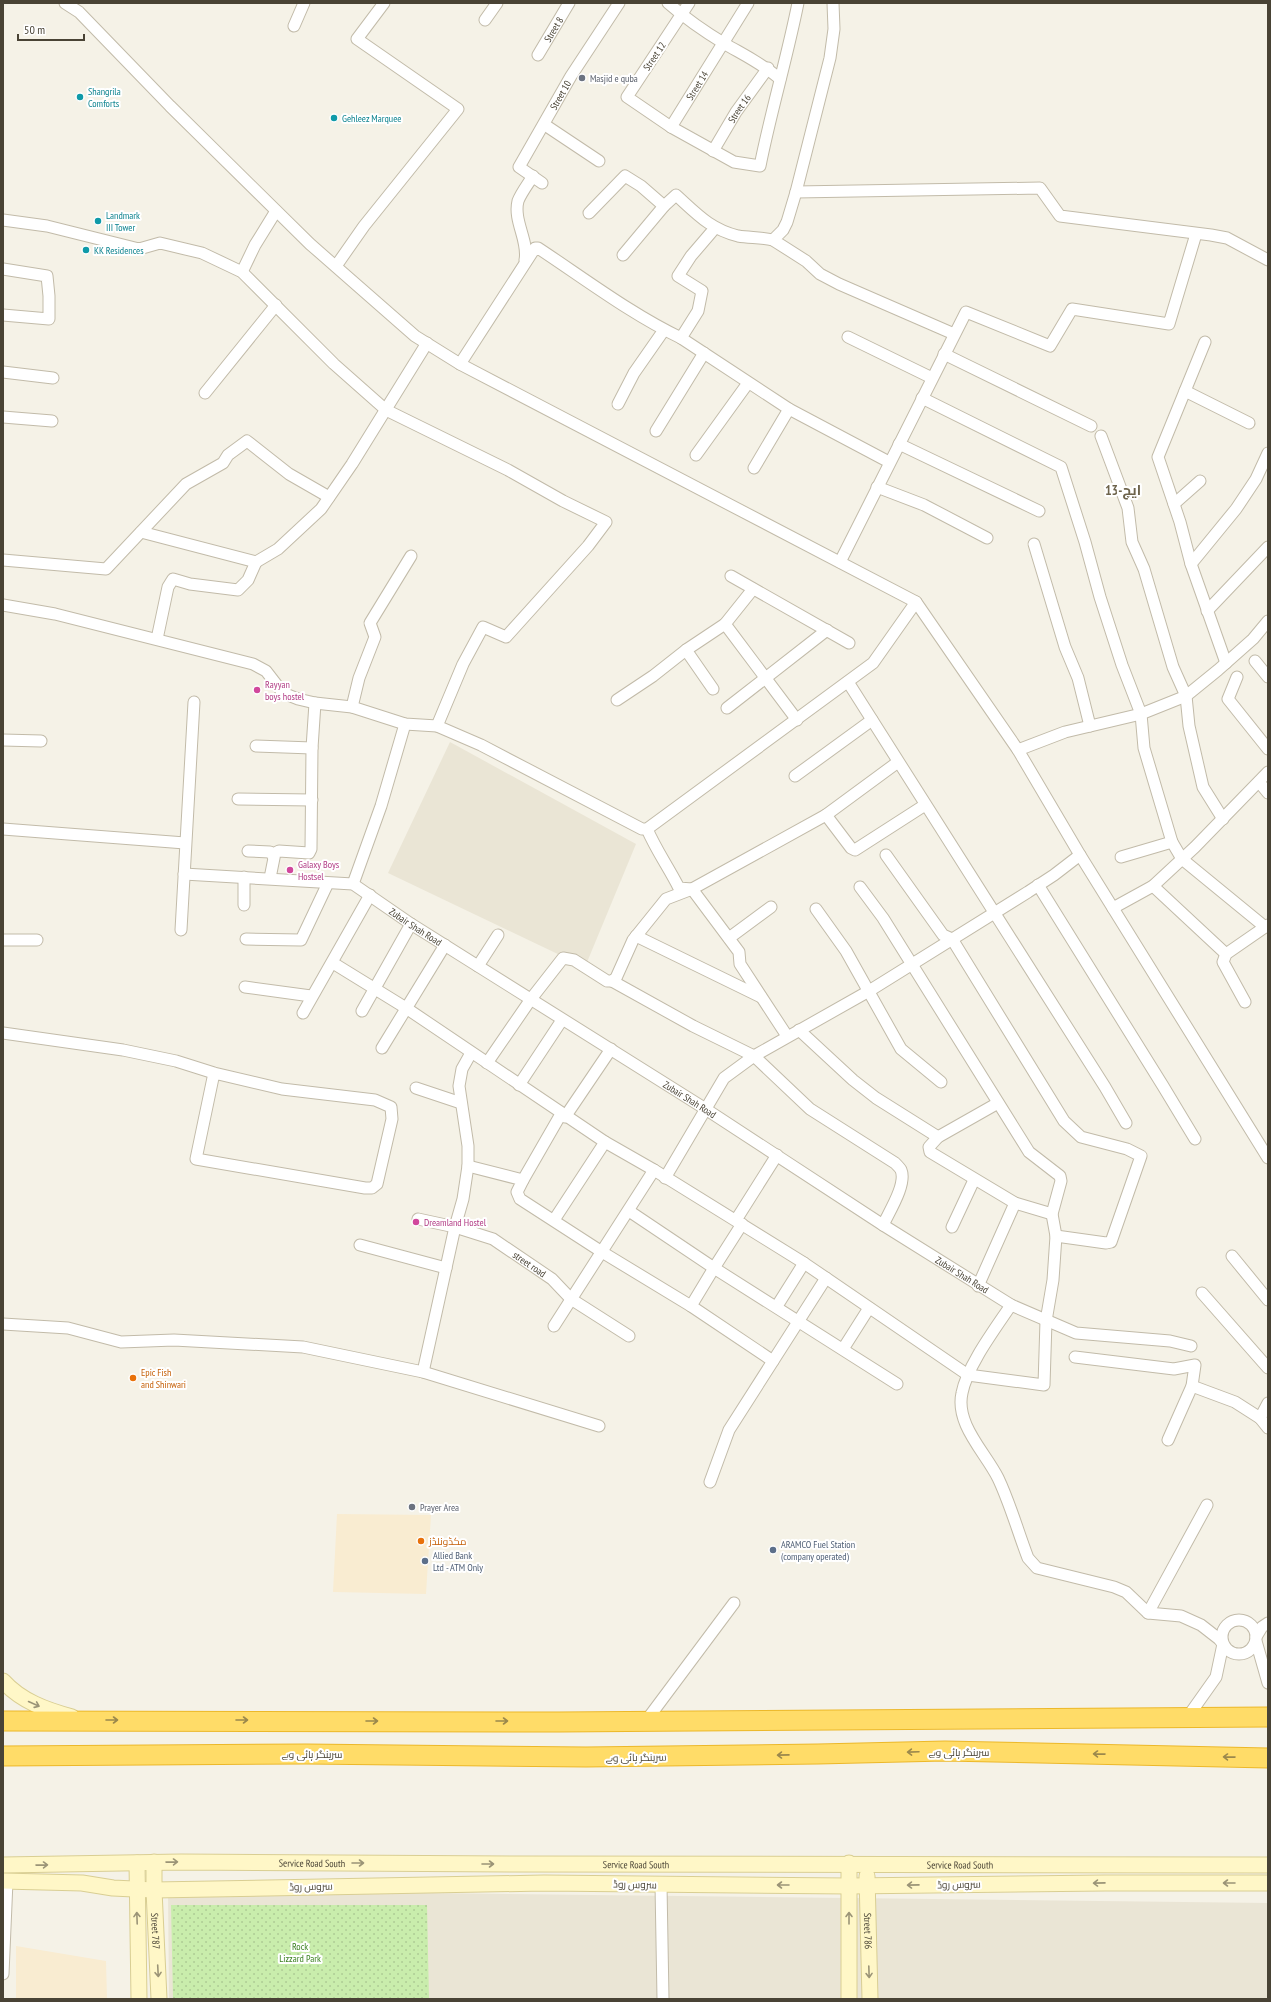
<svg xmlns="http://www.w3.org/2000/svg" width="1271" height="2002" viewBox="0 0 1271 2002" font-family="'PT Sans Narrow',Cairo,sans-serif">
	<style>
		.residential { fill: #eae5d5 }
		.commercial { fill: #f9ecd1 }
		.park { fill: url(#park-dots) }
		.lines { fill: none; stroke-linecap: round; stroke-linejoin: round }
		.street-casing { stroke: #c2bba9; stroke-width: 13 }
		.secondary-casing { stroke: #d9ce93; stroke-width: 17 }
		.highway-casing { stroke: #ecb82a; stroke-width: 21 }
		.street { stroke: #fff; stroke-width: 11 }
		.secondary { stroke: #fff7c7; stroke-width: 15 }
		.highway { stroke: #ffdc68; stroke-width: 19 }
		.oneway { stroke: #9b9477 }
		.oneway2 { stroke: #9b884c }
		.worship-dot { fill: #6b7280; stroke: #fff; stroke-width: 1.5 }
		.culture-dot { fill: #0f9aa8; stroke: #fff; stroke-width: 1.5 }
		.hotel-dot { fill: #d1479c; stroke: #fff; stroke-width: 1.5 }
		.food-dot { fill: #e8710a; stroke: #fff; stroke-width: 1.5 }
		.service-dot { fill: #5c6f8a; stroke: #fff; stroke-width: 1.5 }
		.labels { text-anchor: middle; stroke-width: 4; stroke-linejoin: round; paint-order: stroke }
		.street-label { font-size: 10px; fill: #494335; stroke: #fff }
		.worship-label { font-size: 10px; fill: #5b616d; stroke: #fff; text-anchor: start }
		.culture-label { font-size: 10px; fill: #0d838f; stroke: #fff; text-anchor: start }
		.hotel-label { font-size: 10px; fill: #b23c85; stroke: #fff; text-anchor: start }
		.food-label { font-size: 10px; fill: #c56008; stroke: #fff; text-anchor: start }
		.service-label { font-size: 10px; fill: #4e5e75; stroke: #fff; text-anchor: start }
		.park-label { font-size: 10px; fill: #3c8122; stroke: #fff }
		.district-label { font-size: 14px; font-weight: bold; fill: #6d634b; stroke: #fff }
	</style>
	<defs>
		<pattern id="park-dots" width="8" height="8" patternUnits="userSpaceOnUse"><rect width="8" height="8" fill="#c9edac"/><path d="M2 2h.1M6 6h.1" fill="none" stroke="#aecc95" stroke-width="1.8" stroke-linecap="round"/></pattern>
	</defs>
	<rect width="100%" height="100%" fill="#f5f2e7"/>
	<!-- residential -->
	<g class="residential">
		<path d="M450,742l186,102 -51,123 -197,-94z"/>
		<path d="M168,1890l1100,13v96h-1099z"/>
	</g>
	<!-- commercial -->
	<g class="commercial">
		<path d="M337,1514l94,1 -5,79 -93,-2z"/>
		<path d="M16,1946l90,15 1,38h-91z"/>
	</g>
	<!-- park -->
	<path class="park" d="M171,1905h256l2,94h-256z"/>
	<g class="lines">
		<!-- street casing -->
		<g class="street-casing">
			<g id="street">
				<path d="M65,3l14,9 91,94 140,138 105,92 45,28 456,238 102,148 62,105 188,303"/>
				<path d="M668,3c17,15 37,29 57,41 19,11 38,20 55,35"/>
				<path d="M689,3l-62,94 44,30 63,35 26,4c11,-55 27,-108 38,-163"/>
				<path d="M833,3l1,26 -4,29 -34,134 -9,30 -4,8 -10,10 33,21 14,13 19,10 115,50"/>
				<path d="M485,20l12,-17"/>
				<path d="M294,26l10,-23"/>
				<path id="s1" d="M538,55l31,-52"/>
				<path d="M545,125l54,36"/>
				<path id="s2" d="M671,127l77,-124"/>
				<path id="s3" d="M713,151l23,-39 32,-44"/>
				<path id="s4" d="M542,183l-23,-16 52,-91 48,-73"/>
				<path d="M796,192l244,-4 20,28 151,19 16,3 41,22"/>
				<path d="M589,213l36,-37 16,10 23,20 12,-11c21,19 34,34 62,41 12,2 23,1 35,4"/>
				<path d="M3,220l44,6 92,23 21,-6 42,10 40,19 92,92 52,46 122,60 55,31 43,21 -18,24 -82,91 -23,-10 -20,37 -26,62"/>
				<path d="M623,255l41,-49"/>
				<path d="M525,260c4,-19 -12,-39 -7,-59 3,-8 10,-17 15,-25"/>
				<path d="M336,266l28,-40 94,-117 -101,-70 27,-36"/>
				<path d="M3,269l44,7 2,20v23l-46,-4"/>
				<path d="M242,272l13,-27 21,-34"/>
				<path d="M848,337l84,41"/>
				<path d="M681,338l17,-27 4,-20 -24,-15 13,-20 24,-28"/>
				<path d="M1205,342l-47,115 22,65 11,42 35,99"/>
				<path d="M944,354l147,72"/>
				<path d="M460,364l75,-116h3c47,31 93,66 143,90l108,71 100,53"/>
				<path d="M3,372l50,6"/>
				<path d="M1185,391l64,32"/>
				<path d="M205,393l71,-88"/>
				<path d="M922,398l139,69 24,75 15,55 22,68 19,49 3,34 28,94 10,17 83,68"/>
				<path d="M618,404l16,-31 30,-43"/>
				<path d="M3,417l49,4"/>
				<path d="M656,431l48,-78"/>
				<path d="M1101,436l27,72 4,34 12,27 29,98 13,29 3,30 14,61 20,32"/>
				<path d="M899,444l140,67"/>
				<path d="M696,455l52,-72"/>
				<path d="M754,468l35,-59"/>
				<path d="M877,487l47,18 63,33"/>
				<path d="M1174,504l26,-23"/>
				<path d="M141,532l115,30 22,-13 43,-40 31,-45 75,-121"/>
				<path d="M1034,544l31,103 13,31 12,48"/>
				<path d="M3,560l103,9 80,-85 37,-21 5,-8 19,-14 42,33 40,23"/>
				<path d="M840,562l126,-250 84,34 22,-37 97,15 27,-90"/>
				<path d="M1191,564l45,-55 20,-30 12,-26"/>
				<path d="M731,576l118,67"/>
				<path d="M3,605l52,9 198,50 13,7 17,22 15,6 17,4 37,4 53,17 32,2 44,19 161,84h5l226,-166 43,-61"/>
				<path d="M1207,611l61,-64"/>
				<path d="M725,624l72,96"/>
				<path d="M157,639l11,-52 5,-8 17,5 48,6 10,-10 8,-18"/>
				<path d="M686,650l27,39"/>
				<path d="M1255,661l13,16"/>
				<path d="M1237,677l-9,22 40,50"/>
				<path d="M848,682l257,405 21,36"/>
				<path d="M617,700l36,-24 33,-26 39,-26 28,-35"/>
				<path d="M352,707l7,-29 16,-41 -5,-14 41,-67"/>
				<path d="M727,708l100,-78"/>
				<path d="M3,740l38,1"/>
				<path d="M256,746l56,2"/>
				<path d="M1018,750l47,-18 76,-18 45,-18 32,-26 35,-31 15,-18"/>
				<path d="M795,776l77,-56"/>
				<path d="M1259,782l9,11"/>
				<path d="M238,799l74,1"/>
				<path d="M826,815l25,33 4,2 70,-45"/>
				<path d="M3,829l182,14"/>
				<path d="M647,829c9,21 22,39 32,59l13,1 47,63 1,12 47,72"/>
				<path d="M248,851l22,1 3,4"/>
				<path d="M886,855l57,80 9,4 112,182 17,16 46,12 14,7 -30,86 -5,1 -50,-7"/>
				<path d="M1121,857l51,-15"/>
				<path id="s5" d="M184,874l169,10 58,40 293,184 179,117 128,80 65,28 94,8 21,5"/>
				<path d="M270,878l5,-25 4,-2 30,2 2,-4 1,-101 3,-45"/>
				<path d="M353,884l28,-78 24,-82"/>
				<path d="M1038,885l125,201 32,53"/>
				<path d="M1153,886l73,68"/>
				<path d="M244,905v-28"/>
				<path d="M1113,908l40,-22 42,-39 73,-75"/>
				<path d="M816,909l30,42 55,98 40,33"/>
				<path d="M181,930l13,-228"/>
				<path d="M636,936l125,61"/>
				<path d="M729,938l42,-31"/>
				<path d="M246,939l55,1 27,-57"/>
				<path d="M3,940h34"/>
				<path d="M333,963l73,45 199,134 49,28 150,93 164,112 76,10 2,-64 7,-41 3,-44 -4,-22 9,-33 -1,-5 -31,-24 -146,-234 -23,-31"/>
				<path d="M478,966l20,-31"/>
				<path d="M612,981l81,45 61,30 56,53 85,54c2,2 5,5 6,7 6,14 -12,42 -18,55"/>
				<path d="M245,987l66,9"/>
				<path d="M1245,1002l-22,-40 3,-8 42,-29"/>
				<path d="M362,1011l49,-87"/>
				<path d="M303,1013l67,-118"/>
				<path d="M799,1030l54,50 23,18 62,39 -9,10 1,5 85,51 37,11"/>
				<path d="M3,1033l120,17 53,11 38,12 68,16 93,11 16,7 1,12 -15,65 -5,4h-7l-169,-29 18,-86"/>
				<path d="M382,1048l63,-103"/>
				<path d="M487,1063l44,-64 32,-41 11,2 33,21h5l4,-3 17,-38 33,-41 26,-10 134,-74 72,-53"/>
				<path d="M519,1085l43,-65"/>
				<path d="M416,1088l45,15"/>
				<path d="M565,1117l46,-68"/>
				<path d="M938,1137l60,-34"/>
				<path d="M468,1166l55,14 -6,12 3,7 82,53 89,54 82,55"/>
				<path d="M665,1178l59,-100 30,-22 115,-65 159,-99 26,-17 26,-20"/>
				<path d="M523,1180l38,-66"/>
				<path d="M629,1211l85,57 28,-44"/>
				<path id="s6" d="M418,1219l37,8 38,12 59,40 19,20 58,37"/>
				<path d="M554,1220l51,-78"/>
				<path d="M736,1220l41,-65"/>
				<path d="M952,1227l22,-47"/>
				<path d="M360,1245l86,23"/>
				<path d="M1232,1256l36,44"/>
				<path d="M978,1286l37,-83"/>
				<path d="M1202,1293l66,75"/>
				<path d="M1011,1305c-16,24 -44,61 -49,88 -7,31 23,59 36,85 12,25 20,54 30,80l9,10 77,19 12,5 22,21 33,3 20,9 18,14 4,5 -7,33 -29,41"/>
				<path d="M691,1306l23,-38 183,116"/>
				<path d="M777,1306l27,-43"/>
				<path d="M3,1324l65,4 53,14 53,-2 129,7 120,25 176,54"/>
				<path d="M554,1326l100,-156"/>
				<path d="M843,1349l26,-41"/>
				<path d="M1075,1357l99,12 21,-4 -3,21 -24,54"/>
				<path d="M423,1372l32,-145 8,-28 5,-33v-20l-9,-60 3,-17 9,-16"/>
				<path d="M1192,1386l43,16 25,16"/>
				<path d="M1268,1403l-8,15 8,10"/>
				<path d="M710,1482l19,-52 97,-152"/>
				<path d="M1148,1613l59,-108"/>
				<circle cx="1239" cy="1637" r="17"/>
				<path d="M1256,1637l6,-10 6,-4"/>
				<path d="M1256,1641l12,42"/>
				<path d="M646,1721l88,-118"/>
				<path d="M661,1885l2,114"/>
				<path d="M3,1974l4,-93"/>
			</g>
		</g>
		<!-- secondary casing -->
		<g class="secondary-casing">
			<g id="secondary">
				<path d="M3,1681c18,20 43,29 69,36"/>
				<path id="s7" d="M154,1862v28l5,109"/>
				<path d="M137,1863l2,136"/>
				<path id="s8" d="M3,1865l178,-3 329,2 758,1"/>
				<path id="s9" d="M867,1876l3,123"/>
				<path d="M3,1881l79,2 31,5 41,2 390,-7 305,3 256,-3h163"/>
				<path d="M849,1999v-136"/>
			</g>
		</g>
		<!-- highway casing -->
		<g class="highway-casing">
			<g id="highway">
				<path d="M3,1721l556,1 709,-5"/>
				<path d="M3,1756l303,-2 280,3 232,-3 127,-3 323,7"/>
			</g>
		</g>
		<!-- street -->
		<use href="#street" class="street"/>
		<!-- secondary -->
		<use href="#secondary" class="secondary"/>
		<!-- highway -->
		<use href="#highway" class="highway"/>
	</g>
	<!-- one-way arrows -->
	<defs><path id="oneway-shaft" d="M-6 0H5M1.5-3L5.5 0L1.5 3" fill="none" stroke-width="1.6" stroke-linecap="round" stroke-linejoin="round"/></defs>
	<g class="oneway">
		<use href="#oneway-shaft" transform="translate(34 1704) rotate(24)"/>
		<use href="#oneway-shaft" transform="translate(172 1862) rotate(-1)"/>
		<use href="#oneway-shaft" transform="translate(358 1863)"/>
		<use href="#oneway-shaft" transform="translate(488 1864)"/>
		<use href="#oneway-shaft" transform="translate(42 1865) rotate(-1)"/>
		<use href="#oneway-shaft" transform="translate(1099 1883) rotate(179)"/>
		<use href="#oneway-shaft" transform="translate(1229 1883) rotate(-180)"/>
		<use href="#oneway-shaft" transform="translate(783 1885) rotate(-180)"/>
		<use href="#oneway-shaft" transform="translate(913 1885) rotate(179)"/>
		<use href="#oneway-shaft" transform="translate(137 1918) rotate(-92)"/>
		<use href="#oneway-shaft" transform="translate(849 1918) rotate(-90)"/>
		<use href="#oneway-shaft" transform="translate(158 1971) rotate(87)"/>
		<use href="#oneway-shaft" transform="translate(869 1972) rotate(88)"/>
	</g>
	<g class="oneway2">
		<use href="#oneway-shaft" transform="translate(112 1720)"/>
		<use href="#oneway-shaft" transform="translate(242 1720)"/>
		<use href="#oneway-shaft" transform="translate(372 1721)"/>
		<use href="#oneway-shaft" transform="translate(502 1721)"/>
		<use href="#oneway-shaft" transform="translate(913 1752) rotate(178)"/>
		<use href="#oneway-shaft" transform="translate(1099 1754) rotate(-179)"/>
		<use href="#oneway-shaft" transform="translate(783 1755) rotate(179)"/>
		<use href="#oneway-shaft" transform="translate(1229 1757) rotate(-179)"/>
	</g>
	<!-- markers -->
	<g class="worship-dot">
		<circle cx="582" cy="78" r="4"/>
		<circle cx="412" cy="1507" r="4"/>
	</g>
	<g class="culture-dot">
		<circle cx="80" cy="97" r="4"/>
		<circle cx="334" cy="118" r="4"/>
		<circle cx="98" cy="221" r="4"/>
		<circle cx="86" cy="250" r="4"/>
	</g>
	<g class="hotel-dot">
		<circle cx="257" cy="690" r="4"/>
		<circle cx="290" cy="870" r="4"/>
		<circle cx="416" cy="1222" r="4"/>
	</g>
	<g class="food-dot">
		<circle cx="133" cy="1378" r="4"/>
		<circle cx="421" cy="1541" r="4"/>
	</g>
	<g class="service-dot">
		<circle cx="773" cy="1550" r="4"/>
		<circle cx="425" cy="1561" r="4"/>
	</g>
	<g class="labels">
		<!-- street labels -->
		<g class="street-label">
			<text dy="4" stroke="none"><textPath href="#s1" startOffset="30">Street 8</textPath></text>
			<text transform="translate(654 56) rotate(-56)" y="4">Street 12</text>
			<text dy="4" stroke="none"><textPath href="#s2" startOffset="49">Street 14</textPath></text>
			<text dy="4" stroke="none"><textPath href="#s4" startOffset="111">Street 10</textPath></text>
			<text dy="4" stroke="none"><textPath href="#s3" startOffset="50">Street 16</textPath></text>
			<text dy="4" stroke="none"><textPath href="#s5" startOffset="245">Zubair Shah Road</textPath></text>
			<text dy="4" stroke="none"><textPath href="#s5" startOffset="569">Zubair Shah Road</textPath></text>
			<text dy="4" stroke="none"><textPath href="#s6" startOffset="122">street road</textPath></text>
			<text dy="4" stroke="none"><textPath href="#s5" startOffset="893">Zubair Shah Road</textPath></text>
			<text x="959" y="1756">سرینگر ہائی وے</text>
			<text x="312" y="1758">سرینگر ہائی وے</text>
			<text transform="translate(636 1757) rotate(-1)" y="4">سرینگر ہائی وے</text>
			<text dy="4" stroke="none"><textPath href="#s8" startOffset="309">Service Road South</textPath></text>
			<text dy="4" stroke="none"><textPath href="#s8" startOffset="633">Service Road South</textPath></text>
			<text dy="4" stroke="none"><textPath href="#s8" startOffset="957">Service Road South</textPath></text>
			<text transform="translate(635 1884) rotate(1)" y="4">سروس روڈ</text>
			<text transform="translate(959 1884) rotate(-1)" y="4">سروس روڈ</text>
			<text transform="translate(311 1886) rotate(-1)" y="4">سروس روڈ</text>
			<text dy="4" stroke="none"><textPath href="#s7" startOffset="69">Street 787</textPath></text>
			<text dy="4" stroke="none"><textPath href="#s9" startOffset="55">Street 786</textPath></text>
		</g>
		<!-- worship labels -->
		<g class="worship-label">
			<text x="590" y="82">Masjid e quba</text>
			<text x="420" y="1511">Prayer Area</text>
		</g>
		<!-- culture labels -->
		<g class="culture-label">
			<text x="88" y="95">Shangrila<tspan x="88" dy="12">Comforts</tspan></text>
			<text x="342" y="122">Gehleez Marquee</text>
			<text x="106" y="219">Landmark<tspan x="106" dy="12">III Tower</tspan></text>
			<text x="94" y="254">KK Residences</text>
		</g>
		<!-- hotel labels -->
		<g class="hotel-label">
			<text x="265" y="688">Rayyan<tspan x="265" dy="12">boys hostel</tspan></text>
			<text x="298" y="868">Galaxy Boys<tspan x="298" dy="12">Hostsel</tspan></text>
			<text x="424" y="1226">Dreamland Hostel</text>
		</g>
		<!-- food labels -->
		<g class="food-label">
			<text x="141" y="1376">Epic Fish<tspan x="141" dy="12">and Shinwari</tspan></text>
			<text x="429" y="1545">مکڈونلڈز</text>
		</g>
		<!-- service labels -->
		<g class="service-label">
			<text x="781" y="1548">ARAMCO Fuel Station<tspan x="781" dy="12">(company operated)</tspan></text>
			<text x="433" y="1559">Allied Bank<tspan x="433" dy="12">Ltd - ATM Only</tspan></text>
		</g>
		<!-- park labels -->
		<g class="park-label">
			<text x="300" y="1950">Rock<tspan x="300" dy="12">Lizzard Park</tspan></text>
		</g>
		<!-- district labels -->
		<g class="district-label">
			<text x="1123" y="495">ایچ-13</text>
		</g>
	</g>
	<!-- border -->
	<rect width="1271" height="2002" fill="none" stroke="#494335" stroke-width="8"/>
	<!-- scale -->
	<path d="M18 34v6h66v-6" fill="none" stroke="#494335" stroke-width="2"/>
	<text x="24" y="34" font-size="12" fill="#494335" stroke="#ffffff" stroke-width="3" paint-order="stroke">50 m</text>
</svg>
